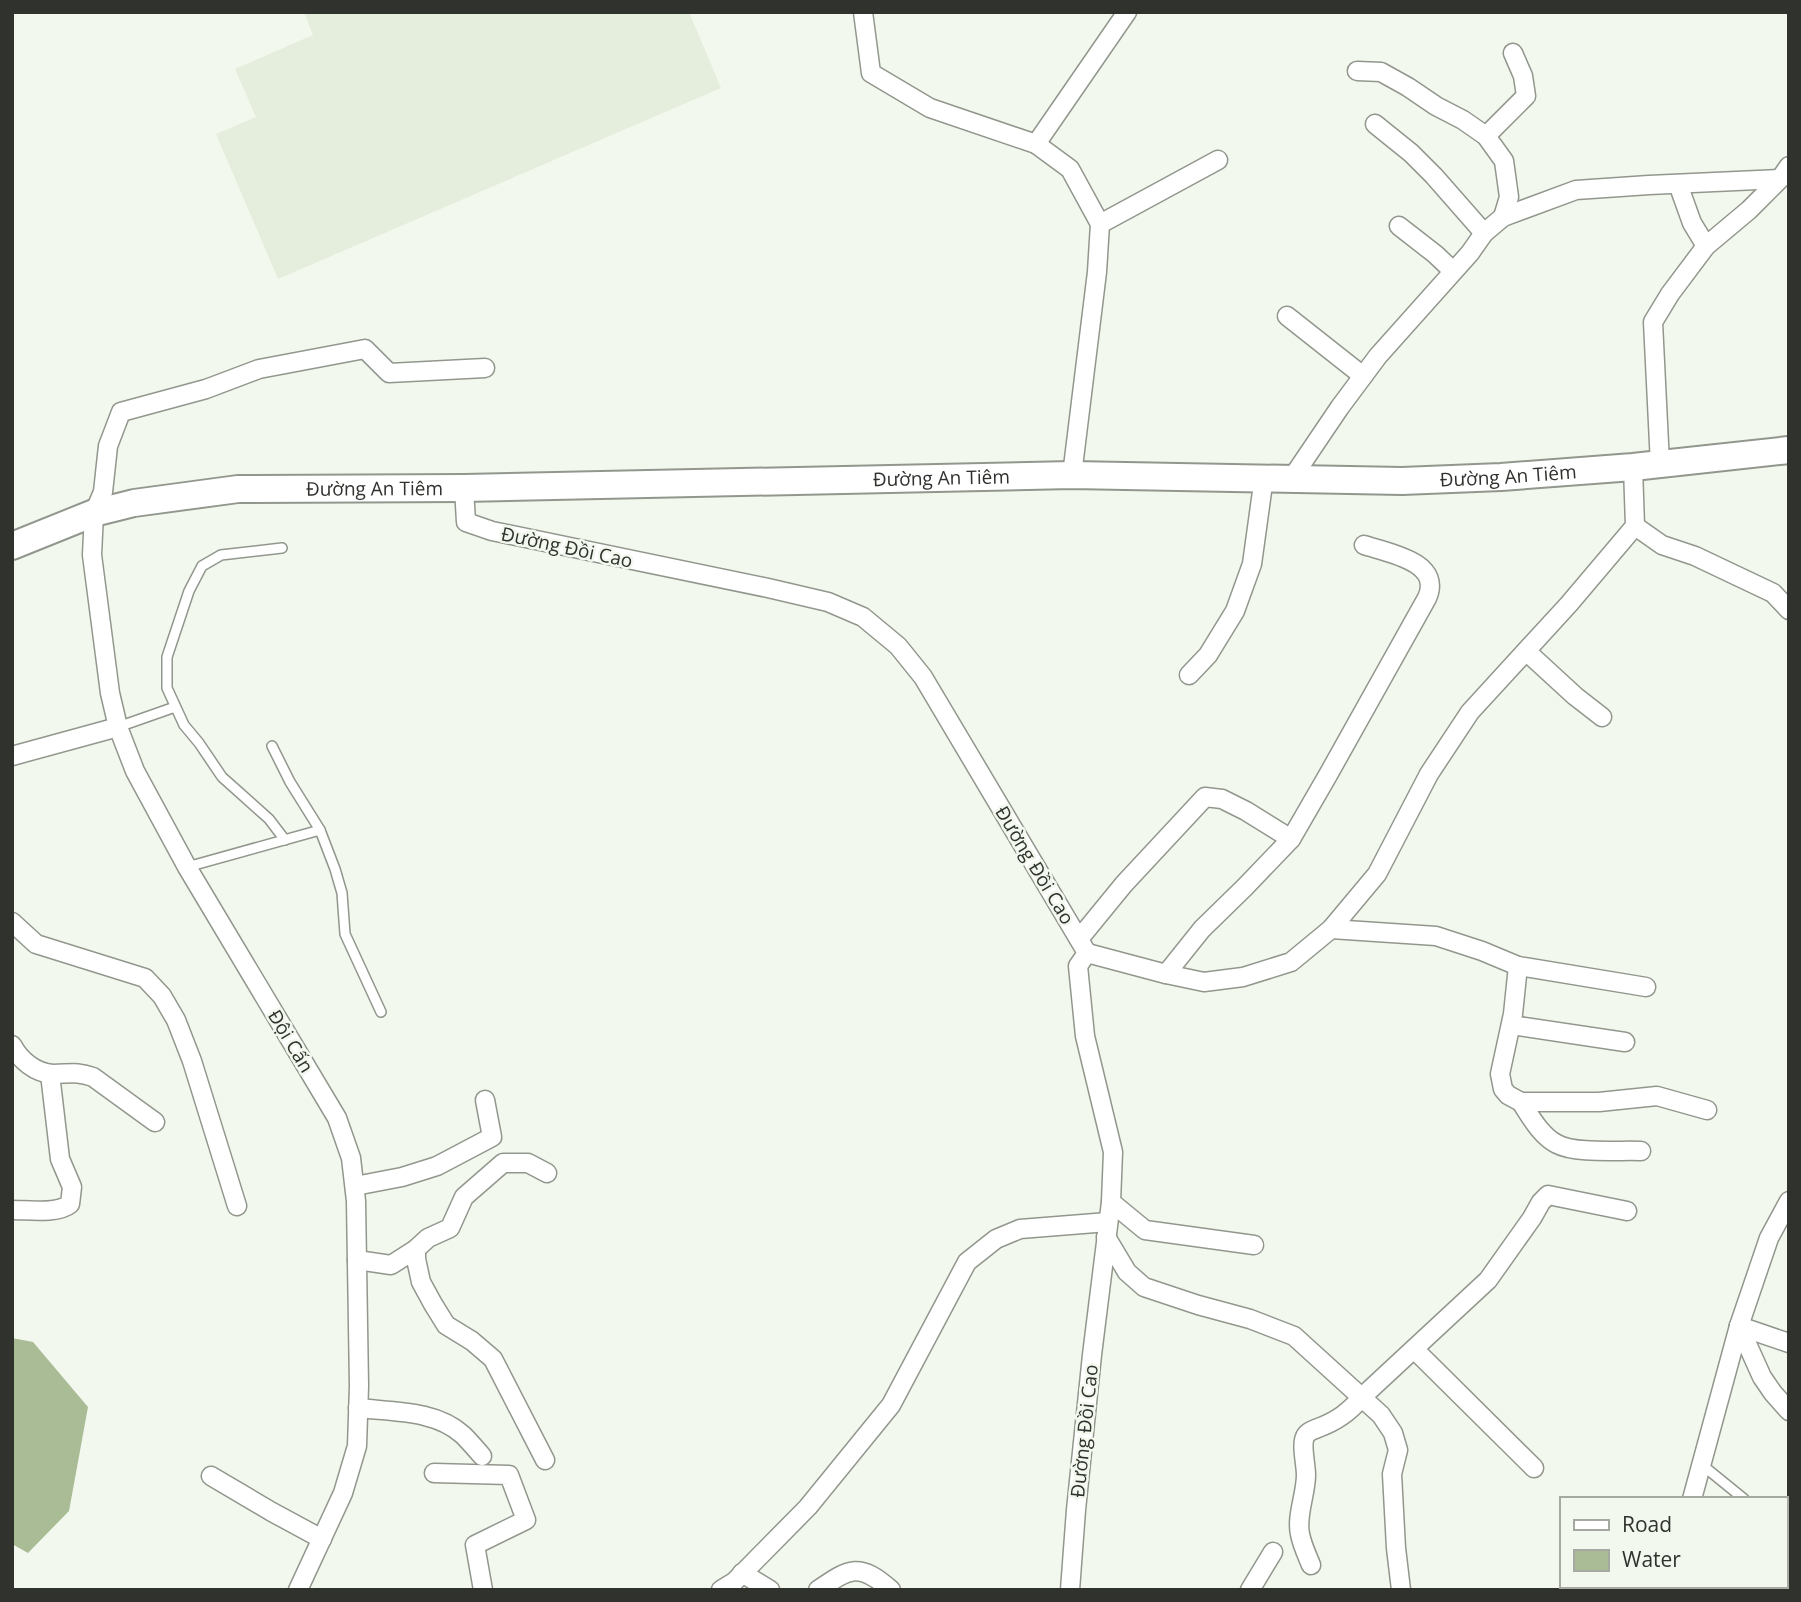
<svg xmlns="http://www.w3.org/2000/svg" width="1801" height="1602" viewBox="0 0 1801 1602" font-family="'Open Sans',sans-serif">
	<style>
		.built { fill: #e5eedc }
		.water { fill: #aabc96 }
		.lines { fill: none; stroke-linecap: round; stroke-linejoin: round }
		.service-casing { stroke: #92978d; stroke-width: 12 }
		.minor-casing { stroke: #92978d; stroke-width: 21 }
		.primary-casing { stroke: #92978d; stroke-width: 30 }
		.service { stroke: #fff; stroke-width: 9 }
		.minor { stroke: #fff; stroke-width: 18 }
		.primary { stroke: #fff; stroke-width: 26 }
		.labels { text-anchor: middle; stroke-width: 5; stroke-linejoin: round; paint-order: stroke }
		.street-label { font-size: 19px; fill: #30322e; stroke: #f3f8ee }
	</style>
	<rect width="100%" height="100%" fill="#f3f8ee"/>
	<!-- built -->
	<path class="built" d="M304,12h385l32,76 -443,191 -62,-145 40,-17 -21,-48 78,-34z"/>
	<!-- water -->
	<path class="water" d="M12,1338l21,4 55,65 -19,104 -41,42 -16,-9z"/>
	<g class="lines">
		<!-- service casing -->
		<g class="service-casing">
			<g id="service">
				<path d="M282,548l-61,7 -19,11 -13,25 -22,66v31l17,37 15,18 23,34 47,42 16,21"/>
				<path d="M118,727l57,-20"/>
				<path d="M272,746l18,36 30,48 15,39 7,24 3,41 36,78"/>
				<path d="M187,867l133,-37"/>
				<path d="M1701,1464l43,35"/>
				<path d="M1785,1536l4,4"/>
			</g>
		</g>
		<!-- minor casing -->
		<g class="minor-casing">
			<g id="minor">
				<path d="M863,12l8,61 59,35 106,36 34,25 30,55 -3,48 -25,203"/>
				<path d="M1357,71l24,1 27,15 28,19 27,14 23,16 18,25 5,36 -6,20"/>
				<path d="M1375,124l36,29 23,23 50,57"/>
				<path d="M1486,136l40,-40 -3,-20 -10,-23"/>
				<path d="M1036,144l91,-132"/>
				<path d="M1678,184l14,39 14,23"/>
				<path d="M1100,224l118,-64"/>
				<path d="M1399,226l36,28 18,17"/>
				<path d="M1287,316l76,60"/>
				<path d="M1660,464l-7,-142 17,-28 36,-48 43,-36 31,-31 9,-13"/>
				<path d="M1292,478l48,-71 38,-51 92,-103 14,-20 19,-16 73,-27 73,-5 131,-6"/>
				<path d="M464,488l2,34 26,9 276,57 60,14 35,15 35,29 25,31 164,276 -9,13 7,70 28,116 -2,50 -19,153 -16,155 -6,80"/>
				<path d="M1635,526l27,19 33,11 78,37 16,17"/>
				<path d="M1526,651l49,45 27,21"/>
				<path d="M1189,675l19,-20 27,-44 17,-47 12,-87"/>
				<path d="M12,756l106,-29"/>
				<path d="M12,922l24,22 109,34 17,18 14,24 16,41 45,145"/>
				<path d="M1331,929l105,7 46,15 36,15 -5,48 -13,60 3,15 5,6 13,7h78l58,-6 50,14"/>
				<path d="M1079,939l45,-55 81,-87 17,2 24,12 45,28"/>
				<path d="M1087,953l79,21 38,8 39,-5 48,-15 40,-33 46,-55 52,-100 41,-62 99,-108 66,-78 -2,-59"/>
				<path d="M1518,966l128,21"/>
				<path d="M1166,974l36,-45 43,-42 46,-48 37,-64 99,-177c16,-36 -38,-45 -63,-53"/>
				<path d="M1511,1025l114,17"/>
				<path d="M12,1045c8,15 23,28 41,29 16,0 24,-3 40,3l62,45"/>
				<path d="M1521,1102c9,14 20,34 36,42 18,10 63,6 84,7"/>
				<path d="M355,1186l47,-9 35,-11 55,-29 -7,-37"/>
				<path d="M1111,1202l34,28 109,15"/>
				<path d="M12,1210c16,0 46,4 58,-6l2,-17 -12,-28 -10,-85"/>
				<path d="M1106,1237l21,35 17,15 54,18 52,14 44,17 87,79 12,18 5,17 -6,24 4,74 5,42"/>
				<path d="M416,1249v10l5,23 12,22 13,21 26,16 21,18 52,101"/>
				<path d="M357,1260l34,5 25,-16 12,-11 22,-10 14,-31 39,-34h25l19,10"/>
				<path d="M1739,1326l23,51 11,16 16,18"/>
				<path d="M1739,1326l50,17"/>
				<path d="M1414,1349l120,119"/>
				<path d="M358,1408c35,4 78,2 105,27 7,7 13,14 19,21"/>
				<path d="M434,1473l75,2 17,45 -51,25 8,45"/>
				<path d="M211,1476l61,36 50,27"/>
				<path d="M1692,1499l47,-173 30,-88 20,-37"/>
				<path d="M1311,1565c-4,-10 -9,-20 -11,-31 -4,-18 6,-40 6,-59 0,-10 -5,-30 -1,-38 2,-5 8,-7 13,-9 19,-7 31,-16 44,-31l126,-117 44,-62 9,-16 7,-7 79,16"/>
				<path d="M742,1573l28,17"/>
				<path d="M298,1590l45,-97 14,-47 2,-60 -3,-185 -5,-43 -14,-40 -150,-251 -52,-96 -17,-44 -8,-34 -18,-138 2,-42 9,-21 5,-46 13,-34 85,-23 53,-20 106,-20 24,24 96,-5"/>
				<path d="M721,1590l13,-8 74,-75 83,-102 76,-143 29,-23 24,-10 88,-7"/>
				<path d="M818,1590c32,-22 41,-28 73,0"/>
				<path d="M1250,1590l23,-38"/>
				<path d="M1667,1590l1,-4"/>
			</g>
		</g>
		<!-- primary casing -->
		<g class="primary-casing">
			<g id="primary">
				<path id="s1" d="M12,546l82,-33 40,-10 104,-14 226,-1 608,-13 330,6 99,-4 132,-10 156,-17"/>
			</g>
		</g>
		<!-- service -->
		<use href="#service" class="service"/>
		<!-- minor -->
		<use href="#minor" class="minor"/>
		<!-- primary -->
		<use href="#primary" class="primary"/>
	</g>
	<g class="labels">
		<!-- street labels -->
		<g class="street-label">
			<text dy="7" stroke="none"><textPath href="#s1" startOffset="1505">Đường An Tiêm</textPath></text>
			<text dy="7" stroke="none"><textPath href="#s1" startOffset="938">Đường An Tiêm</textPath></text>
			<text dy="7" stroke="none"><textPath href="#s1" startOffset="371">Đường An Tiêm</textPath></text>
			<text transform="translate(567 547) rotate(12)" y="7">Đường Đồi Cao</text>
			<text transform="translate(1035 865) rotate(59)" y="7">Đường Đồi Cao</text>
			<text transform="translate(291 1041) rotate(59)" y="7">Đội Cấn</text>
			<text transform="translate(1084 1431) rotate(-84)" y="7">Đường Đồi Cao</text>
		</g>
	</g>
	<!-- border -->
	<rect width="1801" height="1602" fill="none" stroke="#30322e" stroke-width="28"/>
	<!-- legend -->
	<rect x="1560" y="1497" width="228" height="91" fill="#f3f8ee" stroke="#a5a9a1" stroke-width="2"/>
	<rect x="1574" y="1520" width="35" height="10" fill="#ffffff" stroke="#a5a9a1" stroke-width="2"/>
	<text x="1622" y="1532" font-size="21" fill="#30322e">Road</text>
	<rect x="1574" y="1550" width="35" height="21" fill="#aabc96" stroke="#a5a9a1" stroke-width="2"/>
	<text x="1622" y="1567" font-size="21" fill="#30322e">Water</text>
</svg>
